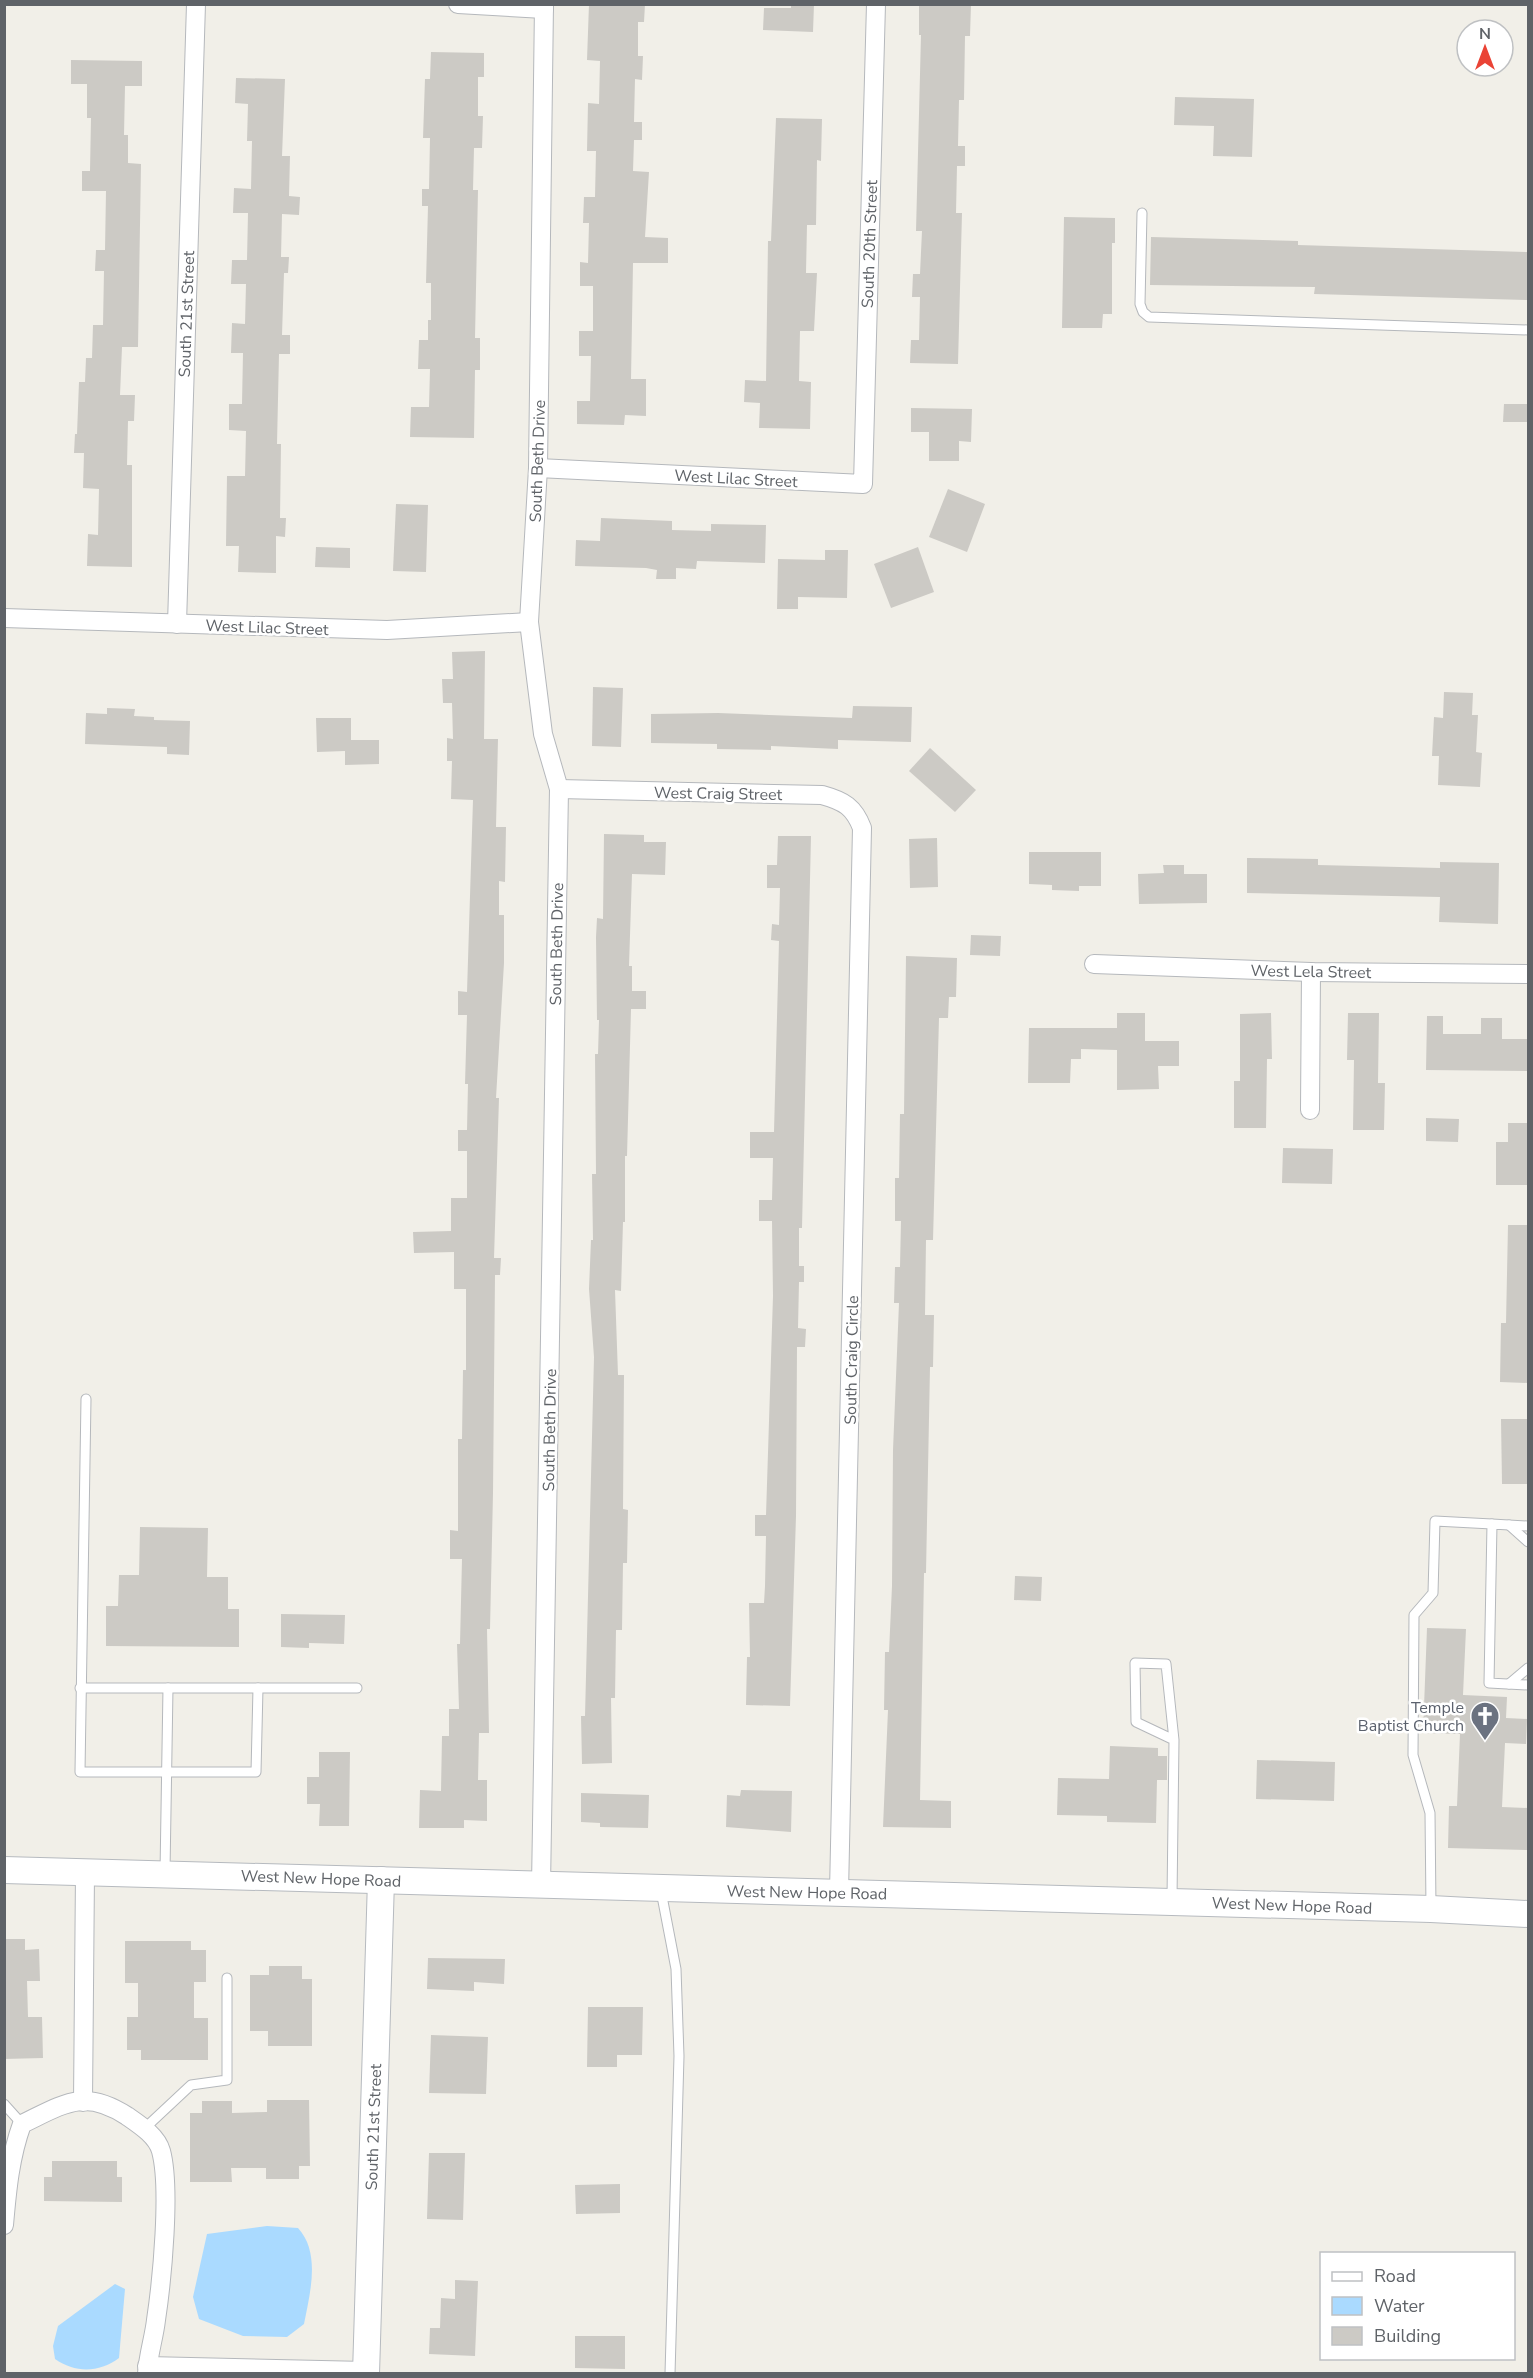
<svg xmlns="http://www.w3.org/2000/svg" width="1533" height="2378" viewBox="0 0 1533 2378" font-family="'Nunito Sans',sans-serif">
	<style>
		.water { fill: #aadaff }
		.building { fill: #cccac5 }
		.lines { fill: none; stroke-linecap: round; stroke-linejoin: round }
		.lane-casing { stroke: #b5b8bc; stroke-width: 11 }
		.street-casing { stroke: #b5b8bc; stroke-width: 20 }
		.secondary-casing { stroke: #b6babf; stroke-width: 28 }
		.lane { stroke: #fff; stroke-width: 9 }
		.street { stroke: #fff; stroke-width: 18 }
		.secondary { stroke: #fff; stroke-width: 26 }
		.labels { text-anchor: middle; stroke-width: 5; stroke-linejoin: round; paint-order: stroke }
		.street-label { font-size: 16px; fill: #5f6368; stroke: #fff }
		.worship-label { font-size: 16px; fill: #5b616d; stroke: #fff; text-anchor: end }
	</style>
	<rect width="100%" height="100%" fill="#f1efe8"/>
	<!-- water -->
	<g class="water">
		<path d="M267,2226l31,2c23,25 12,65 6,96l-17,13 -44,-1 -44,-17 -6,-22 14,-63z"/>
		<path d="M115,2284l10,5 -6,69c-20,15 -44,15 -64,1l-2,-13 5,-20z"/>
	</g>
	<!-- building -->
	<g class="building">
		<path d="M589,4h56l-1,18h-6v34h5l-1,24 -7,-1 -1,43h8v18h-8l-1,31 16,1 -4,65 23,1v25h-35l-2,116h15v37l-21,-1 -1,10 -47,-1v-23h13l1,-45h-12v-25h14v-45h-13v-24l8,1 1,-40h-6l1,-26h11l1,-46h-9l1,-48 11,1 1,-43 -13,-1z"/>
		<path d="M791,4h23l-1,28 -50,-2 1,-22h27z"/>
		<path d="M971,4l-1,32h-5l-1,64h-5l-1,46h7v20h-8l-1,47h6l-4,151 -48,-1 1,-23h8l1,-43h-8l1,-23h7l2,-43h-6l5,-196h-2v-30z"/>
		<path d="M431,52l53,1v24h-6v39h5l-1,32h-8l-1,42h5l-3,148h5v32h-5l-1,68 -64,-1 1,-30h18l1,-38h-12l1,-29h9v-20h3v-37h-5l2,-77h-6v-17h7l1,-51h-7l2,-59h5z"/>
		<path d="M71,60l71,1v25h-17l-1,49h4v28l13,1 -3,183h-16l-2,48h15l-1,26h-6l-1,44h5v102l-45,-1 1,-32 10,1 1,-46 -16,-1 1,-35h-10l1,-19h2l2,-52h6l1,-24h6l1,-33h10l1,-54h-9l1,-21h9l1,-59h-24v-20h8l1,-53h-4v-34h-16z"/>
		<path d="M236,78l49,1 -3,77h8l-1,40 11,1 -1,18 -17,-1 -1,43h8l-1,16h-4l-2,62h8v19h-11l-2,90h4l-1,74h6l-1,19 -9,-1v37l-38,-1 1,-26h-13l1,-70h18l1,-45 -17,-1v-26h13l1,-51h-12l1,-30 13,1 1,-40h-15l1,-24h15l1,-47h-15l1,-25 17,1 1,-48h-5l1,-37 -13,-1z"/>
		<path d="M1175,97l79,2 -2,58 -39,-1 1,-30 -40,-1z"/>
		<path d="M776,118l46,1 -1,42 -4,-1 -1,65h-9l-1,48h11l-3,58h-14l-1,50 12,1 -1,47 -51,-1 1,-25 -16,-1 1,-22 21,1 2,-140h3z"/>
		<path d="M1064,217l51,1v25h-3v71h-9l-1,14h-40z"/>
		<path d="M1151,237l147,4v4l230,7v48l-214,-6 1,-7 -165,-2z"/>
		<path d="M1504,404h24v18h-25z"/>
		<path d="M911,408l61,1 -1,33 -12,-1v20h-30v-29h-18z"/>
		<path d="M948,489l37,15 -18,48 -38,-15z"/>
		<path d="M396,504l32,1 -2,67 -33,-1z"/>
		<path d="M601,518l71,3v9l39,1v-7l55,1 -1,38 -68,-2 -1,8 -20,-1v11h-20l1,-9 -11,-2 -71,-2 1,-26 24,1z"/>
		<path d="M316,547l34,1v20l-35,-1z"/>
		<path d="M918,547l16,45 -43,16 -17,-44z"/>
		<path d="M825,550h23l-1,48 -49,-1v12h-21l1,-50 47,1z"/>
		<path d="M485,651l-1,88h14l-2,88h10l-1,55 -6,-1v34h5v48l-8,135h3l-5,160h7l-1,17h-5l-2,218 -3,136h-3l2,104h-10l-1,47h9v41l-23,-1v8h-45l1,-38 21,1 1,-55h7v-27h10l-2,-65h3l2,-85h-12v-29l8,1v-92h4l1,-69h3v-81h-12v-37l-40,1 -1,-21 38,-1v-33h16v-47h-9v-21h9l1,-46h-3l2,-69h-9v-24l9,1 6,-192 -22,-1 1,-38h-5v-23l6,1 -1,-36h-9l-1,-24h11l-1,-27z"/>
		<path d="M593,687l30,1 -2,59 -29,-1z"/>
		<path d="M1444,692l29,1 -1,22h6l-2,37 6,1 -2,34 -42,-2 1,-29h-7l2,-39 9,1z"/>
		<path d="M853,706l59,1 -1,35 -73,-2v9l-67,-3v4l-54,-1v-5l-66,-1v-29l67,-1 134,5z"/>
		<path d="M107,708l28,1 -1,7 20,1v3l36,1 -1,34 -22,-1v-7l-82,-3 1,-31 21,1z"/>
		<path d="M316,718h35v22h28v24l-34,1v-14l-28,1z"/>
		<path d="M930,748l46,42 -21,22 -46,-41z"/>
		<path d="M604,834l40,1v7h22l-1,33 -33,-1 -3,92h3v25h14v18h-15l-4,147h-2v66h-2l-2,69 -6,-1 3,85h6l-1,134 5,1 -1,53h-4l-1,67h-6l-1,68h-4l1,65 -30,1 -1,-48h4l9,-359 -5,-68 2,-49h2l-1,-66h4l-1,-120h3l1,-34h-2l-1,-83 1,-19 6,1z"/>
		<path d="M778,836h33l-9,392h-3v38h5v16h-5l-1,46 8,1 -1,18h-8l-1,169 -6,190 -44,-1 1,-48h3l-1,-54h15l1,-17 1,-50h-11v-21h11l7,-219 -1,-75h-13v-21h13l1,-42h-23v-26h24l5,-191 -8,-1 1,-16 7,1 1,-37h-13v-23h10z"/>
		<path d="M937,838l1,49 -28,1 -1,-49z"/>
		<path d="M1029,852h72v34h-22v5l-27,-1v-5l-23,-1z"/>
		<path d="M1247,858l71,1v6l122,3v-6l59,1 -1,61 -59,-2 1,-25 -193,-4z"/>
		<path d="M1163,865h21v9h23v29l-68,1 -1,-30 26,-1z"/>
		<path d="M971,935l30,1 -1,20 -30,-1z"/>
		<path d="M906,956l51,2 -1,39h-7l-1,21h-9l-6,222h-7l-1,75h9l-1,52h-3l-4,206h-2l-4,227 31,1v27l-68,-1 5,-117h-4l1,-58h4l3,-66 1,-136 6,-147h-5l1,-36h5l1,-46h-6v-43h4l1,-64h4z"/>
		<path d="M1117,1013h28v28h34v25h-21l1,23 -42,1v-40l-36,-1v10h-10l-1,24h-42l1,-55h88z"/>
		<path d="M1271,1013l1,46h-5l-1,69h-32v-47h6v-67z"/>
		<path d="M1348,1013h31l-1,70h7l-1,47h-31l1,-70h-7z"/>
		<path d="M1427,1016h16v18h38v-16h21v21h26v32l-102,-1z"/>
		<path d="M1426,1118l33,1 -1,23 -32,-1z"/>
		<path d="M1508,1123h20v62h-32v-43h12z"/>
		<path d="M1283,1148l50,1 -1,35 -50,-1z"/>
		<path d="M1508,1225h20v158l-28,-1 1,-59h5z"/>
		<path d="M1501,1419h27v65h-26z"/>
		<path d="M140,1527l68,1 -1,49h21v32h11v38l-133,-1v-40h12l1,-31h20z"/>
		<path d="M1015,1576l27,1 -1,24 -27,-1z"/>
		<path d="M281,1614l64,1 -1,29 -35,-1v5l-28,-1z"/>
		<path d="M1427,1628l39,1 -3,66 44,2 -1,21 21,1 -1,25 -21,-1 -3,64 26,1v42l-80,-2 1,-42h8l3,-72 -37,-1z"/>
		<path d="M1110,1746l48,2v8h9v24h-10l-1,43 -49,-1v-6l-50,-1 1,-37 51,1z"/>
		<path d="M319,1752h31l-1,74h-30l1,-22h-13v-27h12z"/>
		<path d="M1257,1760l78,2 -1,39 -78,-2z"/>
		<path d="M741,1790l51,1 -1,41 -65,-5 1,-32 13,1z"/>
		<path d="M581,1793l68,2 -1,33 -48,-1v-4l-19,-1z"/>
		<path d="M4,1939h21v11l14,-1 1,32h-13l1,36h14l1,41 -39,1z"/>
		<path d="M125,1941h66v9h15v32h-12v36h14v42h-67v-10h-14v-33h11v-34h-13z"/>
		<path d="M428,1958l77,1 -1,25 -30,-2v9l-47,-2z"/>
		<path d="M269,1966h33v13h10v67h-44v-15h-18v-56h19z"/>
		<path d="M588,2007h55l-1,48h-25v12h-30z"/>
		<path d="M431,2035l57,2 -2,57 -57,-1z"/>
		<path d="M267,2100h42l1,66h-11v13h-33v-11h-35l1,14h-42v-69h12v-12h30v12l35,-1z"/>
		<path d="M429,2153h36l-2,67 -36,-1z"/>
		<path d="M52,2161h65v16h5v25l-78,-1v-24h8z"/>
		<path d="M620,2184v29l-44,1 -1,-29z"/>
		<path d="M455,2280l23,1 -3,75 -46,-2 1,-26h10l1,-30 14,1z"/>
		<path d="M575,2336h50v33l-50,-1z"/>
	</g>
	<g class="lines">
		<!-- lane casing -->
		<g class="lane-casing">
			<g id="lane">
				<path d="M1142,213l-2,91 3,8 6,5 379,13"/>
				<path d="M86,1399l-6,373h176l2,-84"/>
				<path d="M1509,1525l19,17"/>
				<path d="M1528,1526l-36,-2 -3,159 39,2"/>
				<path d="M1509,1684l19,-16"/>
				<path d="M80,1688h277"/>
				<path d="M165,1872l3,-184"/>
				<path d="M661,1891l15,78 3,87 -9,318"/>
				<path d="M1172,1899l2,-159 -8,-76 -31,-1 1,59 38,18"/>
				<path d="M1431,1908l-1,-95 -17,-58 1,-140 19,-22 2,-72 57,3"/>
				<path d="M4,2104l18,20"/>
				<path d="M145,2128l46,-43 36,-5v-102"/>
			</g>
		</g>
		<!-- street casing -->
		<g class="street-casing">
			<g id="street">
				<path d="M458,4l86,5"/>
				<path d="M538,468l325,16 13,-480"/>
				<path d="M4,618l383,12 142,-8"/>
				<path d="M177,624l19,-620"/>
				<path d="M559,789l263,6c22,6 32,12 40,33l-23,1064"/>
				<path d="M1094,964l217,8 217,2"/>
				<path d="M1310,1110l1,-138"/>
				<path d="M541,1886l18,-1097 -16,-55 -14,-112 9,-154 6,-464"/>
				<path d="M83,2102l2,-229"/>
				<path d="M4,2225c3,-35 6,-68 18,-101 42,-20 62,-36 105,-8 13,9 30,20 34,35 10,37 1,129 -5,169 -2,18 -8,35 -9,54"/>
				<path d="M147,2366l219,5"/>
			</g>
		</g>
		<!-- secondary casing -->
		<g class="secondary-casing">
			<g id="secondary">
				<path d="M4,1870l1427,39 97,5"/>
				<path d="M366,2374l15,-494"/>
			</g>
		</g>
		<!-- lane -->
		<use href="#lane" class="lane"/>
		<!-- street -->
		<use href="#street" class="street"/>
		<!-- secondary -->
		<use href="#secondary" class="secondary"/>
	</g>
	<!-- icons -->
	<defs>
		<g id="church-pin" transform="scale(1.5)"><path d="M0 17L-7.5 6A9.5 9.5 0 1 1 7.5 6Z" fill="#6b7280" stroke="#fff"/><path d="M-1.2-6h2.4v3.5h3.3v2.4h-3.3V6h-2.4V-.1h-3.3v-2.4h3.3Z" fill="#fff"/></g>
	</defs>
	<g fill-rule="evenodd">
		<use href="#church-pin" x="1485" y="1716"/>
	</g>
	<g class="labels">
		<!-- street labels -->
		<g class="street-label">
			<text transform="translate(869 244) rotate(-88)" y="6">South 20th Street</text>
			<text transform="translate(186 314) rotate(-88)" y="6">South 21st Street</text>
			<text transform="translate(537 461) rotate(-88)" y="6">South Beth Drive</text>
			<text transform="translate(736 478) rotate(3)" y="6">West Lilac Street</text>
			<text transform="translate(267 627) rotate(2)" y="6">West Lilac Street</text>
			<text transform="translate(718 793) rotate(1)" y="6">West Craig Street</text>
			<text transform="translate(556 944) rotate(-89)" y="6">South Beth Drive</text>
			<text transform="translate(1311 971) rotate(1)" y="6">West Lela Street</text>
			<text transform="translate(851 1360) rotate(-89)" y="6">South Craig Circle</text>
			<text transform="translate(549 1430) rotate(-89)" y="6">South Beth Drive</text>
			<text transform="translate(321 1878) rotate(2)" y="6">West New Hope Road</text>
			<text transform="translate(807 1892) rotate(1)" y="6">West New Hope Road</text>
			<text transform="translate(1292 1905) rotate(2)" y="6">West New Hope Road</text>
			<text transform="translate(373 2127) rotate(-88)" y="6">South 21st Street</text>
		</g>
		<!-- worship labels -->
		<g class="worship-label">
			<text x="1464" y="1713">Temple<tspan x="1464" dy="18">Baptist Church</tspan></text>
		</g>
	</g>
	<!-- border -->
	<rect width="1533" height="2378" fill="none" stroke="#5f6368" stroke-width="12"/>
	<!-- legend -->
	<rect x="1320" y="2252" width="195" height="108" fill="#ffffff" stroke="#bfc1c3" stroke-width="1.5"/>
	<rect x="1332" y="2272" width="30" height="9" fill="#ffffff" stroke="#bfc1c3" stroke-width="1.5"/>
	<text x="1374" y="2282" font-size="18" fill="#5f6368">Road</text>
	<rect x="1332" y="2297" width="30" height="18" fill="#aadaff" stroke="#bfc1c3" stroke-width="1.5"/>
	<text x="1374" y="2312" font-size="18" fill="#5f6368">Water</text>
	<rect x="1332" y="2327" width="30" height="18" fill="#cccac5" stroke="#bfc1c3" stroke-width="1.5"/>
	<text x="1374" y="2342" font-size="18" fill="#5f6368">Building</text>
	<!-- north arrow -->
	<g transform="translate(1485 48)"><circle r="28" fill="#ffffff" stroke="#bfc1c3" stroke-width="1.5"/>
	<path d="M0-4.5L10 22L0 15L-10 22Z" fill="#ea4335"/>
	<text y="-9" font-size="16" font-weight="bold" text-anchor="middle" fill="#5f6368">N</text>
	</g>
</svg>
